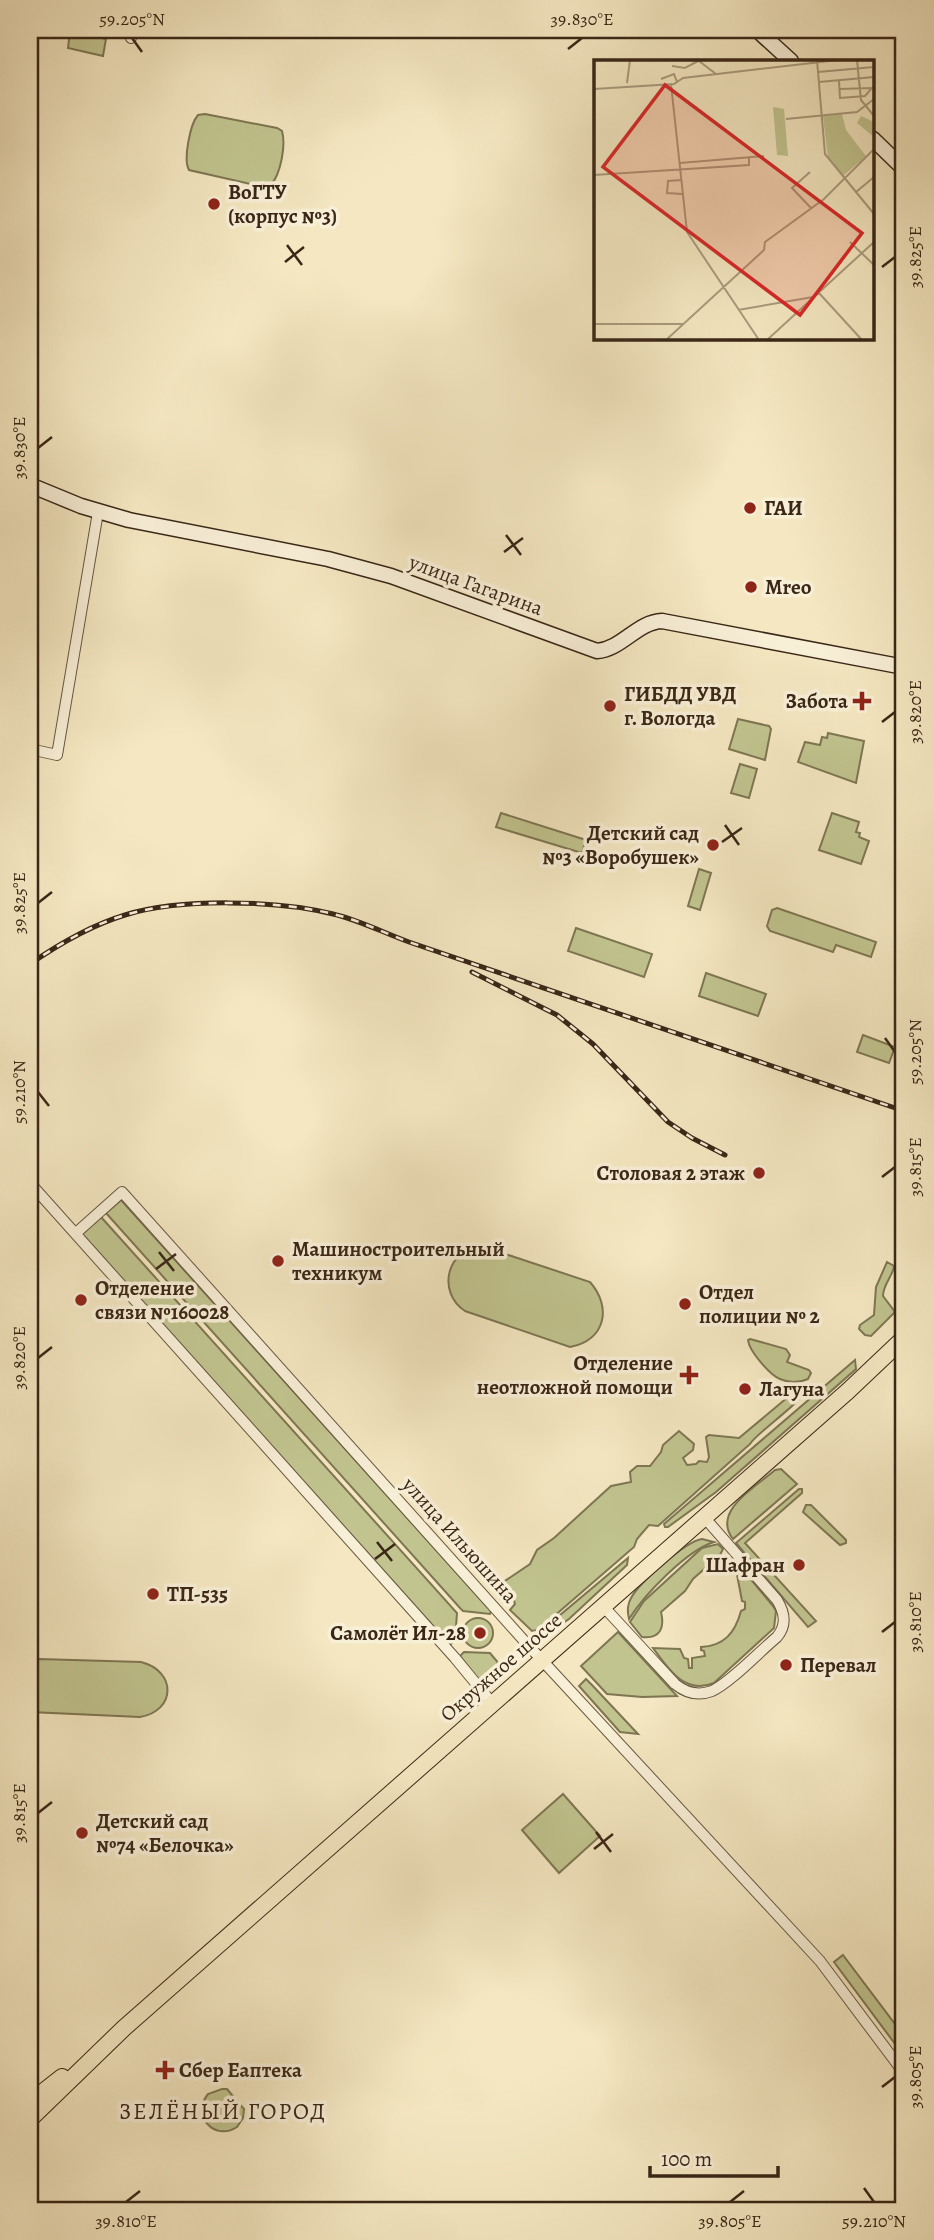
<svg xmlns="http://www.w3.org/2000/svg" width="934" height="2240" viewBox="0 0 934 2240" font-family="Alegreya,serif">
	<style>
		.green { fill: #c1c48f; stroke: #7e7653; stroke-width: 2 }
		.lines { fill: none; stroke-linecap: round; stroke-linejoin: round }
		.street-casing { stroke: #685742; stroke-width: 12 }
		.secondary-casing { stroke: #3a2717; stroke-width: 17 }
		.primary-casing { stroke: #3a2717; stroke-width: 18 }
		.street { stroke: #f8efd7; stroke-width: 10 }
		.secondary { stroke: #f8efd7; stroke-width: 14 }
		.primary { stroke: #f4e7c1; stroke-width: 16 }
		.rail-casing { stroke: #3a2717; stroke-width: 5 }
		.rail { stroke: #f8efd7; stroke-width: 2.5; stroke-dasharray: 8; stroke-linecap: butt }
		.ticks { fill: none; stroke: #3a2717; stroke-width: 2.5 }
		.poi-dot { fill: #8f2418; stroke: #f8efd7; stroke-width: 2.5 }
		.labels { text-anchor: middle; stroke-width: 7; stroke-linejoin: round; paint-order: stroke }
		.poi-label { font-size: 21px; font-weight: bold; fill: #3a2717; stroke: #f8efd7; text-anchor: start }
		.street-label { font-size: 21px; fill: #3a2717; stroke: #f8efd7 }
		.neighbourhood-label { font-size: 23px; letter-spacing: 2px; fill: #3a2717; stroke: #f8efd7 }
		.inset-road { fill: none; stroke: #aa9a7d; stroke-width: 2 }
		.view { fill: #d62828; fill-opacity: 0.15; stroke: #d62828; stroke-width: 3.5 }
		.inset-edge { fill: none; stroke: #3a2717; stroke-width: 3.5 }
		.neatline { fill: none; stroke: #3a2717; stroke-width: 2.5 }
		.ticks-label { font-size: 18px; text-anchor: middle; fill: #3a2717 }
	</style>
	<rect width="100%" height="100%" fill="#f4e7c1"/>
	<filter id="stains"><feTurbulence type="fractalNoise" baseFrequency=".00286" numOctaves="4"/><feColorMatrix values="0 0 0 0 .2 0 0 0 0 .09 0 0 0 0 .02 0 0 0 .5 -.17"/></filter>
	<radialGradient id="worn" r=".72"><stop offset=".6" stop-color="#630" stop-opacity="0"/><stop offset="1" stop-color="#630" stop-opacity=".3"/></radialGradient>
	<!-- green -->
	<g class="green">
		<path d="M70,31l36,8 -3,17 -35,-8z"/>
		<path d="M205,114l72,14 5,3c4,14 -1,42 -11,54l-7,2 -75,-17c-6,-10 1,-46 9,-55z"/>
		<path d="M738,719l31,7 2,3 -6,31 -36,-11z"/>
		<path d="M828,733l36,8 -8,42 -58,-21 7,-20 15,3 2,-8 5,1z"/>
		<path d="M740,764l17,5 -8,29 -18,-5z"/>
		<path d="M501,813l85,27 -4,13 -86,-26z"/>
		<path d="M832,813l27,9 -3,10 4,1 -1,4 10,4 -8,23 -42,-14z"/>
		<path d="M699,869l12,4 -11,37 -12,-4z"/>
		<path d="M777,908l99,34 -5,15 -35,-12 -3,7 -63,-21 -3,-5 5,-16z"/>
		<path d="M576,928l76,26 -8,23 -76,-26z"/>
		<path d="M706,973l60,21 -8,22 -59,-20z"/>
		<path d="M863,1035l32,12 -6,16 -32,-11z"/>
		<path d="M121,1200l370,411 -1,3 -27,-3 -3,-3 -354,-395z"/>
		<path d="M101,1217l356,396 -2,27 -5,5 -368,-411z"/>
		<path d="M481,1246l109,36c22,25 16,58 -20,65l-105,-36c-28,-18 -19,-62 16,-65z"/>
		<path d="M887,1262l7,4c-1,10 -11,18 -11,30l12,16 -24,24 -6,-1 -6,-6 1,-4 14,-10 2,-28z"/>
		<path d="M750,1339l36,10 4,6 -3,7 22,8 2,3 -3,6c-9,4 -19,4 -28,0 -10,-4 -31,-28 -32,-39z"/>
		<path d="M855,1360l1,9 -140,123 -48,35h-3l-1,-3z"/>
		<path d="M794,1392l5,7c-9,11 -45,37 -49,45l-92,82 -9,-1 -12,14 -3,8 -96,83 -6,1 -22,-21 5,-6 -2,-7 -10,5 -10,-13 37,-25 7,-14 17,-12 57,-52 20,-4 -1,-10 7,-6h13l11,-14 2,-7 16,-14 15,13 -1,6 -10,8 4,7 9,-1 3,-3 8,1 2,-5 -3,-20 3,-2 30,3z"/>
		<path d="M781,1469l16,15 -64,55c-22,-28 24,-53 42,-69z"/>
		<path d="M799,1489h3v4l-57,50 71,78 -8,6 -72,-84z"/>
		<path d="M806,1505h5l35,35v3l-6,2 -37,-33z"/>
		<path d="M702,1539l12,3c-27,8 -70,53 -85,77 -2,-8 -2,-14 2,-21 8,-15 55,-57 71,-59z"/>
		<path d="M718,1544l5,5 -3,6 -27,24 -8,12 -24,21c4,16 -1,27 -19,25l-12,-15 14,-21 58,-53z"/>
		<path d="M628,1558l-1,7 -58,54 -15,10 -1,-8z"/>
		<path d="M734,1559l39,47 3,5 -2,17 -60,55c-29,12 -45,-13 -61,-35l27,1 4,9 4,1 1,9h3v-10l13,-2 -1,-5 -3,-1v-3c23,-1 34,-14 40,-36l4,-2v-7l-3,-1z"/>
		<circle cx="478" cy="1633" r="15"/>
		<path d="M618,1632l59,64 -35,1 -35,-3 -26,-28z"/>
		<path d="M464,1652l26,1 10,12 -20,17 -20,-26z"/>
		<path d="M39,1659l102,3c36,9 35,49 -1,55l-110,-5v-51z"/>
		<path d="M586,1679l6,6 46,49 -18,-2 -41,-46z"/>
		<path d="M563,1794l37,42 -41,37 -37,-43z"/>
		<path d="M843,1955l61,81v20l-70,-94z"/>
		<path d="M222,2089h5l17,20 -1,9 -6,9c-23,15 -46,-12 -29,-33z"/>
	</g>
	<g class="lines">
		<!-- street casing -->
		<g class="street-casing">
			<g id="street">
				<path d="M131,38l1,-8"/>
				<path d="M30,749l27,6 41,-243"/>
				<path d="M30,1183l425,475 37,45"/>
				<path d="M76,1233l46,-41 405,452 293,317 84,112"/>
				<path d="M603,1606l72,78c11,9 24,12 37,7 18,-8 48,-40 65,-54 10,-12 8,-24 0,-37l-73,-83"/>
			</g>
		</g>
		<!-- secondary casing -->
		<g class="secondary-casing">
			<g id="secondary">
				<path d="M757,30l34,31"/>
				<path d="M873,139l31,30"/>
				<path d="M30,485l51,21 48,14 199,39 63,17 206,75c25,-2 40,-29 65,-30l242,46"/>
			</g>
		</g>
		<!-- primary casing -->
		<g class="primary-casing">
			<g id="primary">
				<path d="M30,2102l32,-25"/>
				<path d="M30,2119l94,-91 724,-637 56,-53"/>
			</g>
		</g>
		<!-- street -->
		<use href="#street" class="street"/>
		<!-- secondary -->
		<use href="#secondary" class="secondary"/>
		<!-- primary -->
		<use href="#primary" class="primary"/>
		<!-- rail casing -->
		<g class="rail-casing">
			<g id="rail">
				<path d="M30,964c29,-20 62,-39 95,-49 55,-17 152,-15 208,-1 26,6 51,19 76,28l495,169"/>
				<path d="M472,972l85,43 36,29 75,78 24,16 33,17"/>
			</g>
		</g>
		<!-- rail -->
		<use href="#rail" class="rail"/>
	</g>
	<!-- ticks -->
	<path class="ticks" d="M132,38l10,14M568,49l14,-11M287,245l15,20M285,262l19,-15M882,267l13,-10M38,448l14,-11M506,535l15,20M504,552l19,-14M882,722l13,-10M725,825l14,20M722,842l20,-14M38,903l14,-11M885,1038l10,14M38,1092l11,14M882,1177l13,-10M159,1252l15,19M156,1269l20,-15M38,1358l14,-11M377,1542l15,19M375,1559l20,-15M882,1632l13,-10M38,1813l14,-11M596,1832l15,20M594,1849l19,-15M882,2087l13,-10M864,2188l10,14M126,2202l14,-11M730,2202l14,-11"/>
	<!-- markers -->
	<g class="poi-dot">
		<circle cx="214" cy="204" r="7"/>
		<circle cx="750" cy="508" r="7"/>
		<circle cx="751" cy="587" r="7"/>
		<path d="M858.5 690.5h7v7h7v7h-7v7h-7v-7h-7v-7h7z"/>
		<circle cx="610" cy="706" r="7"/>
		<circle cx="713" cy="845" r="7"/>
		<circle cx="759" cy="1173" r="7"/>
		<circle cx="278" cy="1261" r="7"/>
		<circle cx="81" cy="1300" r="7"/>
		<circle cx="685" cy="1304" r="7"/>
		<path d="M685.5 1364.5h7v7h7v7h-7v7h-7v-7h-7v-7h7z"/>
		<circle cx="745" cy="1389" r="7"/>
		<circle cx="799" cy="1565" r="7"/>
		<circle cx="153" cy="1594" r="7"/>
		<circle cx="480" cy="1633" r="7"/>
		<circle cx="786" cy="1665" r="7"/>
		<circle cx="82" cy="1833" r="7"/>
		<path d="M161.5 2059.5h7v7h7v7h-7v7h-7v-7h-7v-7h7z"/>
	</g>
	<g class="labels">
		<!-- poi labels -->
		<g class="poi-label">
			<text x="228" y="199">ВоГТУ<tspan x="228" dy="24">(корпус №3)</tspan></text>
			<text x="764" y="515">ГАИ</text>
			<text x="765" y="594">Mreo</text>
			<text x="624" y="701">ГИБДД УВД<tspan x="624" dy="24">г. Вологда</tspan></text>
			<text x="848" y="708" text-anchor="end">Забота</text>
			<text x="699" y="840" text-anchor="end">Детский сад<tspan x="699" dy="24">№3 «Воробушек»</tspan></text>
			<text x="745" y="1180" text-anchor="end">Столовая 2 этаж</text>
			<text x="292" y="1256">Машиностроительный<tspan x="292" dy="24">техникум</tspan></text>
			<text x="95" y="1295">Отделение<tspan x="95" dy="24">связи №160028</tspan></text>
			<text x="699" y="1299">Отдел<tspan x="699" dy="24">полиции № 2</tspan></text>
			<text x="673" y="1370" text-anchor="end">Отделение<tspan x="673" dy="24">неотложной помощи</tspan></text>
			<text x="759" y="1396">Лагуна</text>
			<text x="785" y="1572" text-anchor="end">Шафран</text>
			<text x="167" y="1601">ТП-535</text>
			<text x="466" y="1640" text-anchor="end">Самолёт Ил-28</text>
			<text x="800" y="1672">Перевал</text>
			<text x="96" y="1828">Детский сад<tspan x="96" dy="24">№74 «Белочка»</tspan></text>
			<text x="179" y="2077">Сбер Еаптека</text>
		</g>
		<!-- street labels -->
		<g class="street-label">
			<text transform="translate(476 585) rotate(20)" y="7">улица Гагарина</text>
			<text transform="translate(460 1540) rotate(48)" y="7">улица Ильюшина</text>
			<text transform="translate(501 1667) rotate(-41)" y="7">Окружное шоссе</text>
		</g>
		<!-- neighbourhood labels -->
		<g class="neighbourhood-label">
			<text x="223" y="2119">ЗЕЛЁНЫЙ ГОРОД</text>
		</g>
	</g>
	<!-- overview -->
	<g transform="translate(594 60)">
		<rect width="280" height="280" fill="#f4e7c1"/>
		<path d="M179,47l11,2 4,47 -11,-1zM248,54l4,16 20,26 -23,20 -15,-18 -5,-42zM267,56l13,6v15l-17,-14z" fill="#c1c48f"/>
		<path class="inset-road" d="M223,0l8,94 49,60M263,0l4,40 13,16M105,1l17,13M78,6l13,2 15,-8M224,12l56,-5M67,19l13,-5 3,8M245,21l1,17 25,-2 7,-8 -33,1M225,22l55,-5M33,23l3,-23M77,24l16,148 72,108M0,29l80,-5 9,-6 155,-18M192,59l71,-7 17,-13M86,103l84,-7M216,112l-18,16 19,20M0,115l155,-10v-7M87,120l-13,1 -1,12 15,1M262,132l18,-15M256,182l24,23M225,233l43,47M144,250l75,-13M0,264h90M72,280l98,-90 1,-8 59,-43 50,-50M173,280l107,-98"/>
		<path class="view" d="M71,25l197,148 -62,82 -197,-148z"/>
		<rect width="280" height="280" class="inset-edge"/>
	</g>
	<!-- margin -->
	<rect width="934" height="2240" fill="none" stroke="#f4e7c1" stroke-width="77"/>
	<!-- scale -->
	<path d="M650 2166v10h128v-10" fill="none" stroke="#3a2717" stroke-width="3.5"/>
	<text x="661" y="2166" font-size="21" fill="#3a2717" stroke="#f8efd7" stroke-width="5" paint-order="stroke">100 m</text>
	<rect x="38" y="38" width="857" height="2164" class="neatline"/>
	<g class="ticks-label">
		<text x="132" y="25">59.205°N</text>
		<text x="582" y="25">39.830°E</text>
		<text transform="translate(915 257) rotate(-90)" y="6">39.825°E</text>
		<text transform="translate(19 448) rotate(-90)" y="6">39.830°E</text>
		<text transform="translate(915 712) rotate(-90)" y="6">39.820°E</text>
		<text transform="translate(19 903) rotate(-90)" y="6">39.825°E</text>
		<text transform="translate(915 1052) rotate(-90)" y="6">59.205°N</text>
		<text transform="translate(19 1092) rotate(-90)" y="6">59.210°N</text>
		<text transform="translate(915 1167) rotate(-90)" y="6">39.815°E</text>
		<text transform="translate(19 1358) rotate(-90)" y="6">39.820°E</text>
		<text transform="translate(915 1622) rotate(-90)" y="6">39.810°E</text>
		<text transform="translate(19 1813) rotate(-90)" y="6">39.815°E</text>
		<text transform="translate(915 2077) rotate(-90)" y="6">39.805°E</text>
		<text x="126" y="2227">39.810°E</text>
		<text x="730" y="2227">39.805°E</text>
		<text x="874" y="2227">59.210°N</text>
	</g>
	<rect width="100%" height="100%" filter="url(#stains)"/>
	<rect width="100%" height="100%" fill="url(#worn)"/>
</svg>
